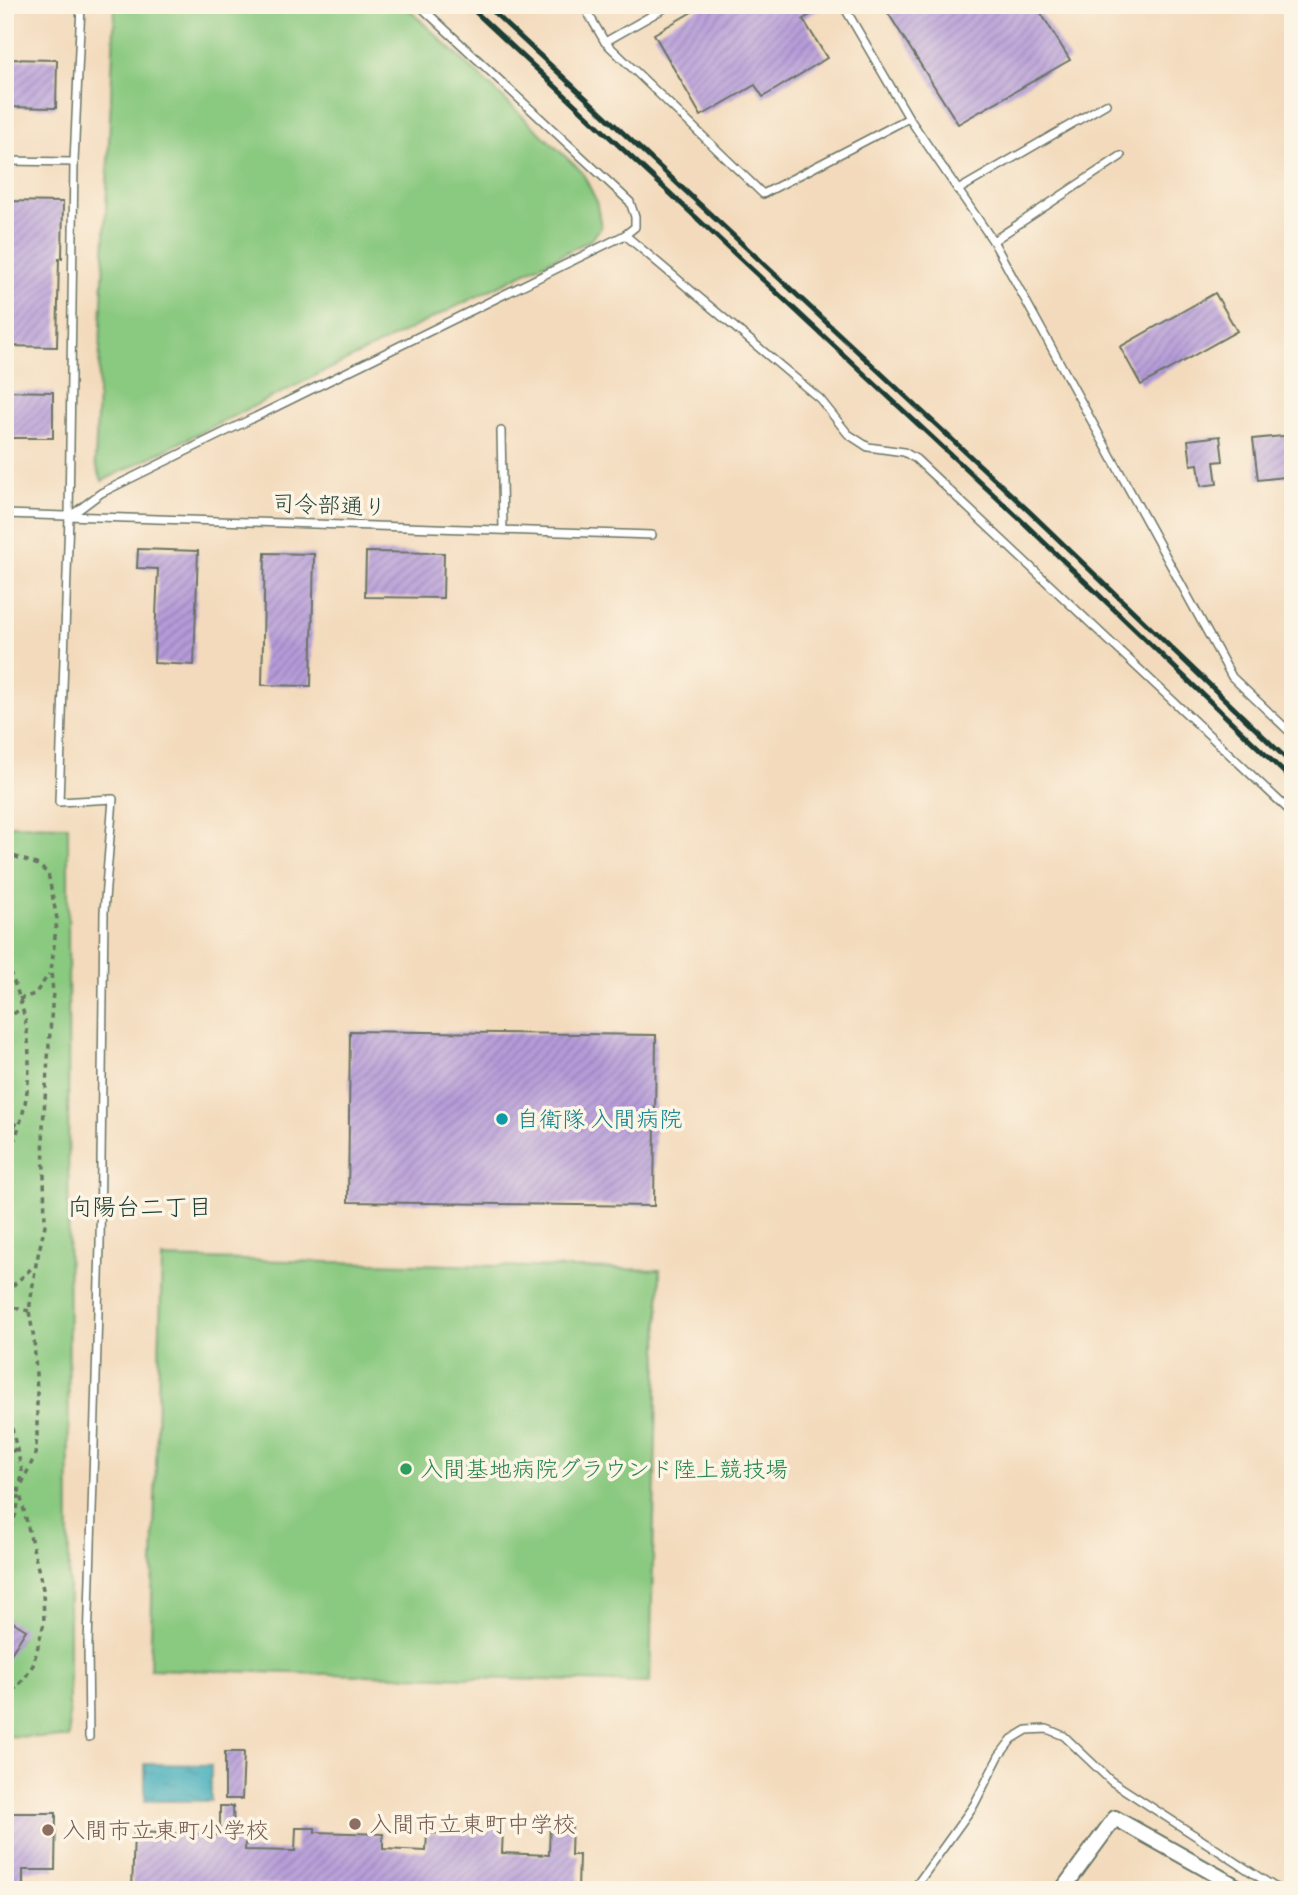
<svg xmlns="http://www.w3.org/2000/svg" width="1298" height="1895" viewBox="0 0 1298 1895" font-family="Itim,'Klee One',sans-serif">
	<style>
		.green { fill: #8ac980; stroke: #54835a; stroke-width: 2 }
		.water { fill: url(#water-ripples); stroke: #2d7477; stroke-width: 2 }
		.building { fill: url(#building-hatch) }
		.lines { fill: none; stroke-linecap: round; stroke-linejoin: round }
		.lane-casing { stroke: #697464; stroke-width: 10 }
		.street-casing { stroke: #697464; stroke-width: 18 }
		.path { stroke: #697464; stroke-width: 3.5; stroke-dasharray: 5 5; stroke-linecap: butt }
		.lane { stroke: #fff; stroke-width: 7 }
		.street { stroke: #fff; stroke-width: 14 }
		.rail { stroke: #1f3d34; stroke-width: 5 }
		.culture-dot { fill: #0f9aa8; stroke: #fcf5e5; stroke-width: 2.5 }
		.leisure-dot { fill: #2e9e5b; stroke: #fcf5e5; stroke-width: 2.5 }
		.education-dot { fill: #8d6e63; stroke: #fcf5e5; stroke-width: 2.5 }
		.labels { text-anchor: middle; stroke-width: 7; stroke-linejoin: round; paint-order: stroke }
		.street-label { font-size: 23px; fill: #1f3d34; stroke: #fcf5e5 }
		.culture-label { font-size: 23px; fill: #0d838f; stroke: #fcf5e5; text-anchor: start }
		.leisure-label { font-size: 23px; fill: #27864d; stroke: #fcf5e5; text-anchor: start }
		.education-label { font-size: 23px; fill: #785e54; stroke: #fcf5e5; text-anchor: start }
		.neighbourhood-label { font-size: 24px; fill: #1f3d34; stroke: #fcf5e5 }
	</style>
	<defs>
		<pattern id="water-ripples" width="26" height="14" patternUnits="userSpaceOnUse" patternTransform="scale(1.75)"><rect width="26" height="14" fill="#3baaba"/><path d="M2 4q2-2 4 0t4 0M15 11q2-2 4 0t4 0" fill="none" stroke="#318c98"/></pattern>
		<pattern id="building-hatch" width="6" height="6" patternUnits="userSpaceOnUse" patternTransform="scale(1.75)"><rect width="6" height="6" fill="#b59bd9"/><path d="M-1 1l2-2M0 6l6-6M5 7l2-2" fill="none" stroke="#9380b1"/></pattern>
	</defs>
	<rect width="100%" height="100%" fill="#fcf5e5"/>
	<filter id="ink" filterUnits="userSpaceOnUse"><feTurbulence type="fractalNoise" baseFrequency=".0143" numOctaves="2"/><feDisplacementMap in="SourceGraphic" scale="14" xChannelSelector="R" yChannelSelector="G"/><feConvolveMatrix kernelMatrix="1 2 1 2 8 2 1 2 1" color-interpolation-filters="sRGB"/></filter>
	<filter id="wash" filterUnits="userSpaceOnUse"><feTurbulence type="fractalNoise" baseFrequency=".00686" numOctaves="4" result="noise"/><feDisplacementMap in="SourceGraphic" scale="28" xChannelSelector="R" yChannelSelector="G"/><feGaussianBlur stdDeviation="1.57" result="paint"/><feColorMatrix in="noise" values="0 0 0 0 0 0 0 0 0 0 0 0 0 0 0 0 0 1.4 0 .05"/><feComposite in="paint" operator="in"/></filter>
	<g filter="url(#wash)">
		<rect width="100%" height="100%" fill="#f3dabc"/>
		<!-- green -->
		<g class="green">
			<path d="M115,5h289l178,167 14,28 5,27 -10,13 -489,241 -7,-19z"/>
			<path d="M5,825l63,1 1,912 -64,-2z"/>
			<path d="M162,1258l498,12 -10,413 -500,-14z"/>
		</g>
		<!-- water -->
		<path class="water" d="M145,1764l66,1v36h-66z"/>
		<g id="blocks">
			<!-- building -->
			<g class="building">
				<path d="M704,5h123l-24,14 24,39 -64,39 -8,-12 -54,31 -47,-82z"/>
				<path d="M883,5h153l34,55 -112,64z"/>
				<path d="M5,59l52,1 -1,48 -51,-1z"/>
				<path d="M5,201l58,1 -1,56h-3l-2,89 -52,-1z"/>
				<path d="M1215,293l22,38 -96,54 -21,-38z"/>
				<path d="M5,391l48,1v46h-48z"/>
				<path d="M1293,435v41l-35,4 -5,-41z"/>
				<path d="M1220,436l3,25 -9,1 3,22 -16,2 -3,-22 -7,1 -3,-25z"/>
				<path d="M138,549l60,2 -4,114 -40,-2 4,-94 -21,-1z"/>
				<path d="M366,552l78,1 -1,45 -78,-1z"/>
				<path d="M265,553l49,1 -3,132 -49,-1z"/>
				<path d="M350,1031l306,4 -2,171 -306,-4z"/>
				<path d="M5,1617l21,13 -21,33z"/>
				<path d="M225,1752h19l-2,47h-17z"/>
				<path d="M220,1806h13l1,29h12l-1,15 50,1 1,-23h19v4l68,2v15l43,2 1,-18 57,1v-6h19l-1,25 47,2 1,-36 22,1 -1,35h8l-1,35h-108l-226,-6v6h-112l2,-58 86,3z"/>
				<path d="M5,1813h51l-1,57h-32v20h-18z"/>
			</g>
		</g>
	</g>
	<g filter="url(#ink)">
		<use href="#blocks" fill-opacity="0" stroke="#697464" stroke-width="2"/>
		<g class="lines">
			<!-- lane casing -->
			<g class="lane-casing">
				<g id="lane">
					<path d="M81,5l-7,157 -5,355 -10,285 54,-3 -9,113 -4,333 -12,400 1,92"/>
					<path d="M583,5l22,37 158,152 146,-76"/>
					<path d="M843,5l66,113 84,123 239,436 61,58"/>
					<path d="M605,42l65,-37"/>
					<path d="M5,161l69,1"/>
					<path d="M958,190l148,-86"/>
					<path d="M625,235l195,164 28,35 20,13 36,5 12,7 377,355"/>
					<path d="M993,241l128,-85"/>
					<path d="M501,431l2,98"/>
					<path d="M5,514l647,21"/>
					<path d="M69,517l32,-24 524,-258 10,-8v-10l-5,-15 -211,-197"/>
					<path d="M913,1890l61,-85 25,-49 13,-17 15,-9 20,-1 17,7 47,45 168,109"/>
				</g>
			</g>
			<!-- street casing -->
			<g class="street-casing">
				<path id="street" d="M1062,1890l53,-72 128,72"/>
			</g>
			<!-- path -->
			<g class="path">
				<path d="M5,853l31,11 12,9 9,46 -6,53 2,20 -10,133 2,100 -9,39 -7,47 5,28 3,53v44l-2,19 -16,35 24,99 1,34 -11,42 -8,13 -14,15 -6,2"/>
				<path d="M5,963c32,60 32,137 0,197"/>
				<path d="M19,999l16,-5 14,-20"/>
				<path d="M5,1019l16,-10"/>
				<path d="M5,1117l14,10"/>
				<path d="M5,1293l29,-27"/>
				<path d="M5,1305l24,6"/>
				<path d="M5,1399l17,72 -2,16"/>
				<path d="M5,1459l11,-11"/>
				<path d="M5,1484l4,4 10,2"/>
				<path d="M5,1547l12,-37 2,-15"/>
			</g>
			<!-- lane -->
			<use href="#lane" class="lane"/>
			<!-- street -->
			<use href="#street" class="street"/>
			<!-- rail -->
			<g class="rail">
				<path d="M468,5l556,518 269,258"/>
				<path d="M486,5l546,509 261,251"/>
			</g>
		</g>
	</g>
	<!-- markers -->
	<circle class="culture-dot" cx="502" cy="1119" r="7"/>
	<circle class="leisure-dot" cx="406" cy="1469" r="7"/>
	<g class="education-dot">
		<circle cx="355" cy="1824" r="7"/>
		<circle cx="48" cy="1830" r="7"/>
	</g>
	<g class="labels">
		<!-- street labels -->
		<g class="street-label">
			<text transform="translate(329 505) rotate(2)" y="8">司令部通り</text>
		</g>
		<!-- culture labels -->
		<g class="culture-label">
			<text x="516" y="1127">自衛隊 入間病院</text>
		</g>
		<!-- leisure labels -->
		<g class="leisure-label">
			<text x="420" y="1477">入間基地病院グラウンド陸上競技場</text>
		</g>
		<!-- education labels -->
		<g class="education-label">
			<text x="369" y="1832">入間市立東町中学校</text>
			<text x="62" y="1838">入間市立東町小学校</text>
		</g>
		<!-- neighbourhood labels -->
		<g class="neighbourhood-label">
			<text x="140" y="1215">向陽台二丁目</text>
		</g>
	</g>
	<!-- margin -->
	<rect width="1298" height="1895" fill="none" stroke="#fcf5e5" stroke-width="28"/>
</svg>
